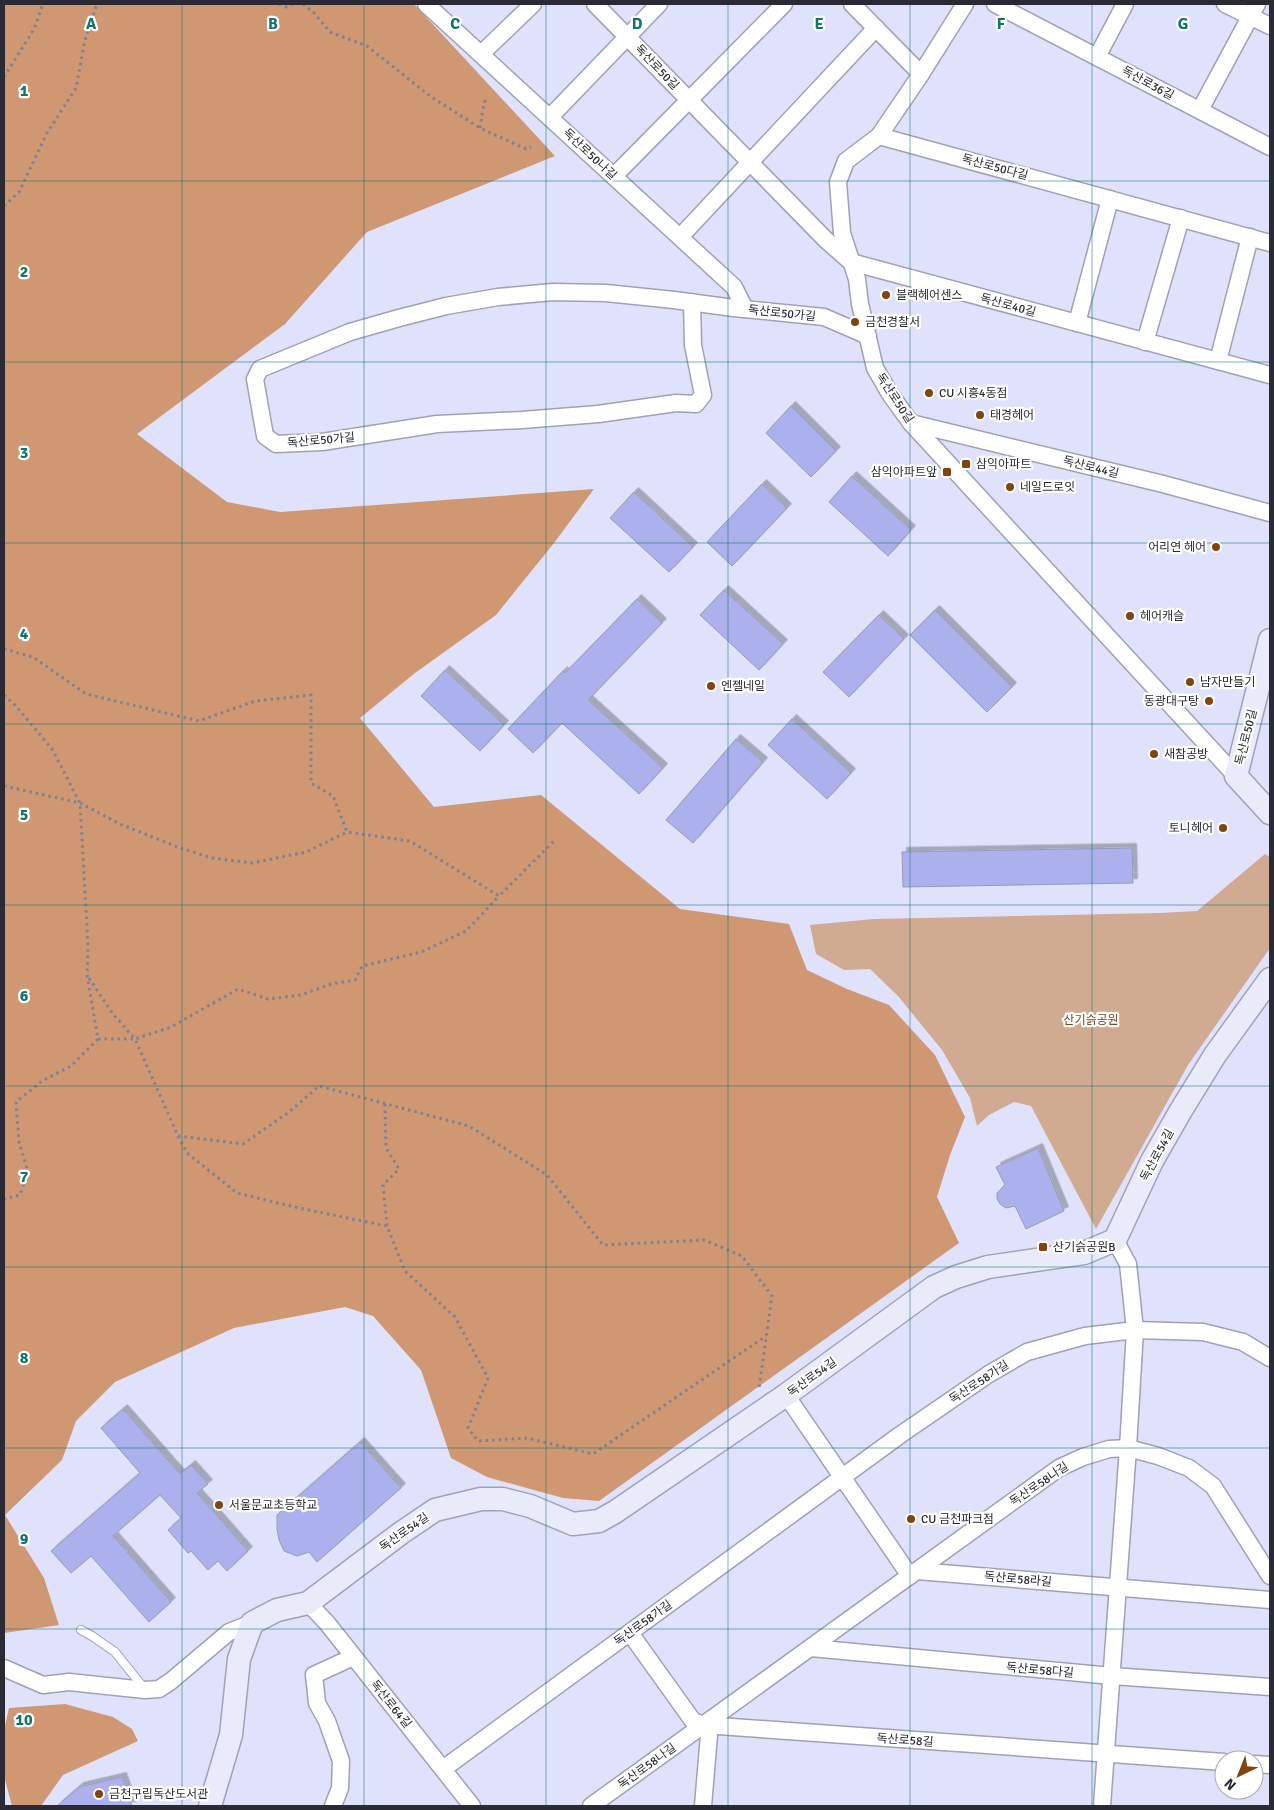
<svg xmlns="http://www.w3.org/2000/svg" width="1274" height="1810" viewBox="0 0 1274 1810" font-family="Signika,'Noto Sans KR',sans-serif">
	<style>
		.green { fill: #d1ab91 }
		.forest { fill: #d09872 }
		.building { fill: #acb0ec; stroke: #989ab2; filter: url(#shadow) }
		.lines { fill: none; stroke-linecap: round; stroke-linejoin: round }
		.lane-casing { stroke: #9ea1b8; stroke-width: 10 }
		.street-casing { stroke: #9ea1b8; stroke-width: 19 }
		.secondary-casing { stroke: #9ea1b8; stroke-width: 25 }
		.path { stroke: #7f8192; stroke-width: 3; stroke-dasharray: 2.5 4; stroke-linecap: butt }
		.lane { stroke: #fff; stroke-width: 8 }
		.street { stroke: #fff; stroke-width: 16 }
		.secondary { stroke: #eaebfa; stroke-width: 22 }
		.grid { fill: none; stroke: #0f766e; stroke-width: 1; stroke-opacity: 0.55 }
		.poi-dot { fill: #83440a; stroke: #fff; stroke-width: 2 }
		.labels { text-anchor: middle; stroke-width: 4.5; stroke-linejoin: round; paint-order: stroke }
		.street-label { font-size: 12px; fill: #292a34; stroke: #fff }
		.poi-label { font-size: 12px; fill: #292a34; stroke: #fff; text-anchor: start }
		.park-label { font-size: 12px; fill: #7c461c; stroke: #fff }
		.grid-label { font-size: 16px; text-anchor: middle; font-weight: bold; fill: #0f766e; stroke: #fff; stroke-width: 4.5; stroke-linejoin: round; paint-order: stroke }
	</style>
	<defs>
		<filter id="shadow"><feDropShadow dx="4.5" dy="-4.5" stdDeviation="0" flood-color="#0004"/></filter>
	</defs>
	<rect width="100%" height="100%" fill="#e0e2fc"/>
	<!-- green -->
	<path class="green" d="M1265,854l5,3v91l-82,117 -92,164 -65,-123 -17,-4 -25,13 -12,11 -7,-28 -28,-48 -44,-54 -28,-27 -26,1 -28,-16 -6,-29 64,-6 286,-6 37,-2z"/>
	<!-- forest -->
	<g class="forest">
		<path d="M4,4h410l141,152 -188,76 -82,92 -148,110 90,68 53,10 314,-23 -40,54 -58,72 -81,58 -55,45 74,89 107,-12 139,114 109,15 18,46 40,19 42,16 46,50 30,62 -15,38 -13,42 22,46 -360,258 -36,-3 -40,-11 -36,-10 -36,-19 -30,-88 -48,-54 -28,-9 -111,21 -119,54 -39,39 -14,39 -57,55 39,63 15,47 -55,8z"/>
		<path d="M65,1704l48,13 19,12 6,12 -75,34 -22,31h-29l-8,-30v-46l5,-22z"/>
	</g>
	<!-- building -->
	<g class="building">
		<path d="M791,406l45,45 -25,26 -45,-44z"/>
		<path d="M852,476l59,54 -23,26 -59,-54z"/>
		<path d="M762,484l25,24 -55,58 -25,-24z"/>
		<path d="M634,492l59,55 -24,25 -59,-54z"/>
		<path d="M724,590l59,54 -24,26 -59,-55z"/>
		<path d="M637,599l25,24 -74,77 75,68 -24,26 -77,-71 -29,30 -25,-24 55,-58 2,2z"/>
		<path d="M935,610l77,77 -25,25 -77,-77z"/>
		<path d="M879,615l25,24 -55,58 -26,-25z"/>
		<path d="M445,670l59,55 -24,26 -59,-55z"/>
		<path d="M792,719l59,54 -24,26 -59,-54z"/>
		<path d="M736,739l27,23 -70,81 -27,-23z"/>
		<path d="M1132,848l1,35 -230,4 -1,-35z"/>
		<path d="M1038,1148l26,63 -38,18 -11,-23 -9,2 -6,-4 -3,-5v-6l8,-8 -9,-18z"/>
		<path d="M123,1409l57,65 11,-9 17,19 -11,9 51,58 -21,20 -9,-10 -10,9 -17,-19 -3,2 -20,-23 13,-12 -21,-23 -47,41 58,66 -22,20 -58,-66 -20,17 -20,-22 89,-78 -39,-45z"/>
		<path d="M360,1442l41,46 -84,74 -8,-10 -12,4 -13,-5 -5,-11 -2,-11v-14z"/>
		<path d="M122,1777l10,29h-75l22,-19z"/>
	</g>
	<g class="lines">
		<!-- lane casing -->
		<g class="lane-casing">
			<path id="lane" d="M81,1630l11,6 23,16 28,35"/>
		</g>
		<!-- street casing -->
		<g class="street-casing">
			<g id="street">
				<path d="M426,4l308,283 11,22"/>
				<path d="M595,4l231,236 25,22 419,113"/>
				<path d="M852,4l69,70"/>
				<path d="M965,4l-44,70 -42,62 -33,25 -8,21 4,51 15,46 3,25 15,64 15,26 21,29 325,353"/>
				<path d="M995,4l275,143"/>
				<path d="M1225,4l45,22"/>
				<path d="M481,54l52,-50"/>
				<path d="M1097,57l28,-53"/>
				<path d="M1200,110l57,-106"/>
				<path d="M550,117l109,-113"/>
				<path d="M879,136l391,107"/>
				<path d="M614,176l170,-172"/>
				<path d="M680,237l196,-209"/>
				<path d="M692,302l1,43 10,50 -7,9 -20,-1 -78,11 -76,6 -85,4 -115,18 -46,2 -11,-8 -10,-57 5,-10 90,-37 49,-14 47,-12 52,-9 55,-5 53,1 68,7 60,8 90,9 44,19"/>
				<path d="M1077,323l33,-124"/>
				<path d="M1145,342l36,-124"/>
				<path d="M1218,361l32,-124"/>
				<path d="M911,423l252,61 107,29"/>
				<path d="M786,1395l124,181"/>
				<path d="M917,1571l353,29"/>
				<path d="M308,1603l19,20 145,183"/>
				<path d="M630,1633l63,88 11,4 520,37"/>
				<path d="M811,1648l301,28 158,11"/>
				<path d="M4,1668l39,17 26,-3 76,8 14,-1 12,-8 58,-49 23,-9"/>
				<path d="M1254,1764l16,1"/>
				<path d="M443,1769l457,-334 89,-61 38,-22 58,-16 50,-6 68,2 40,10 27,16"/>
				<path d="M333,1806l7,-18 1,-27 -14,-40 -10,-18 -3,-28 39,-18"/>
				<path d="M591,1806l468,-338 24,-11 26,-8 19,-1 30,8 31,12 24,18 57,90"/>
				<path d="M703,1806l6,-71 -5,-10"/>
				<path d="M1102,1806l26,-358 7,-118 -7,-66 -13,-24"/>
			</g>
		</g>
		<!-- secondary casing -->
		<g class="secondary-casing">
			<g id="secondary">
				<path d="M1270,640l-34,136 34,37"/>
				<path d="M210,1806l21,-71 8,-76 13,-36 25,-13 31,-7 93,-70 34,-23 46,-11h22l27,7 43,18 26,-3 16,-9 171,-117 148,-108 22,-10 32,-10 96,-14 31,-13 37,-79 28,-49 35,-57 55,-76"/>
			</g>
		</g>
		<!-- path -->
		<g class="path">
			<path d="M279,4l7,3 7,-3"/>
			<path d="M303,4l11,9 16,19 37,14 63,50 50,32 46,21 5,-2"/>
			<path d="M4,77l30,-48 9,-25"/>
			<path d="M480,128l4,-25 3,-5"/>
			<path d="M4,206l15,-14 28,-59 29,-45 9,-48 12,-36"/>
			<path d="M4,649l29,8 53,37 113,27 56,-20 56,-6v88l22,13 14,36 63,9 89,55 56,-56"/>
			<path d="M4,695l11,10 37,44 28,54 8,143 -1,29 11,64 -27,27 -29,15 -26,21 3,40 9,30 -8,23 -16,4"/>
			<path d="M4,786l76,17 40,21 60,24 32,10 40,5 54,-11 41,-20"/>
			<path d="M89,978l24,36 22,25 36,-12 67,-38 30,10 33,-4 30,-11 24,-4 7,-14 59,-14 45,-21 33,-35"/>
			<path d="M98,1039h37l43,97 65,8 46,-32 30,-26 150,40 78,49 56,70 101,-5 38,16 30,40 -13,92"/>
			<path d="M385,1104l1,44 13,21 -16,16 4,41"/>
			<path d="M178,1136l9,17 50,40 62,15 88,18 18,45 50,46 33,61 -20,50 10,13 49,-3 66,16 173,-118"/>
		</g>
		<!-- lane -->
		<use href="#lane" class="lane"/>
		<!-- street -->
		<use href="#street" class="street"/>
		<!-- secondary -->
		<use href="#secondary" class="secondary"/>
	</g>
	<!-- grid -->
	<path class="grid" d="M182,4v1802M364,4v1802M546,4v1802M728,4v1802M910,4v1802M1092,4v1802M4,181h1266M4,362h1266M4,543h1266M4,724h1266M4,905h1266M4,1086h1266M4,1267h1266M4,1448h1266M4,1629h1266"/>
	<!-- markers -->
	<g class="poi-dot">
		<circle cx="886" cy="295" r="5"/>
		<circle cx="855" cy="322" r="5"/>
		<circle cx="929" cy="393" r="5"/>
		<circle cx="980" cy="415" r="5"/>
		<rect x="961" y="459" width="10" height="10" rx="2.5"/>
		<rect x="942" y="467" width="10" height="10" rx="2.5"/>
		<circle cx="1010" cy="487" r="5"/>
		<circle cx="1216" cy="547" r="5"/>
		<circle cx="1130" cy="616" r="5"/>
		<circle cx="1190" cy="682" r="5"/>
		<circle cx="711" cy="686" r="5"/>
		<circle cx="1209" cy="701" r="5"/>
		<circle cx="1154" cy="754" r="5"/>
		<circle cx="1223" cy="828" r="5"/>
		<rect x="1038" y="1242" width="10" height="10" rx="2.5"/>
		<circle cx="219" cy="1505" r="5"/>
		<circle cx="911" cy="1519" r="5"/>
		<circle cx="99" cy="1794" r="5"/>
	</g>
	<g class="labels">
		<!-- street labels -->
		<g class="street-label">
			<text transform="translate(657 67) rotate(46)" y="4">독산로50길</text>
			<text transform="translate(1148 83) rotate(28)" y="4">독산로36길</text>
			<text transform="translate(590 154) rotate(43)" y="4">독산로50나길</text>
			<text transform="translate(995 167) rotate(15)" y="4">독산로50다길</text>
			<text transform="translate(1008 305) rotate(15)" y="4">독산로40길</text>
			<text transform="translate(782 313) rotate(6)" y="4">독산로50가길</text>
			<text transform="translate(895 398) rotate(56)" y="4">독산로50길</text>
			<text transform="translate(321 440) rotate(-5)" y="4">독산로50가길</text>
			<text transform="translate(1091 467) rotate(14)" y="4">독산로44길</text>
			<text transform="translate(1246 737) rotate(-76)" y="4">독산로50길</text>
			<text transform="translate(1157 1155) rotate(-62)" y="4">독산로54길</text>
			<text transform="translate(812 1377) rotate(-36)" y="4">독산로54길</text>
			<text transform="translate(979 1382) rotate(-33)" y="4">독산로58가길</text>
			<text transform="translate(1039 1484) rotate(-34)" y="4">독산로58나길</text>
			<text transform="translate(404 1532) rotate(-35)" y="4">독산로54길</text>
			<text transform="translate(1018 1579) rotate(5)" y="4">독산로58라길</text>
			<text transform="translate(643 1623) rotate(-36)" y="4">독산로58가길</text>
			<text transform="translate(1040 1670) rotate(5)" y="4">독산로58다길</text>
			<text transform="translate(391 1704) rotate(51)" y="4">독산로64길</text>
			<text transform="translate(905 1740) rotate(4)" y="4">독산로58길</text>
			<text transform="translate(647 1766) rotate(-36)" y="4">독산로58나길</text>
		</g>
		<!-- poi labels -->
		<g class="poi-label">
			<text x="896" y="299">블랙헤어센스</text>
			<text x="865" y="326">금천경찰서</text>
			<text x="939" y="397">CU 시흥4동점</text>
			<text x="990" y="419">태경헤어</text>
			<text x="976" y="468">삼익아파트</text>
			<text x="937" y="476" text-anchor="end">삼익아파트앞</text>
			<text x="1020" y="491">네일드로잇</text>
			<text x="1206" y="551" text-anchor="end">어리연 헤어</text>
			<text x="1140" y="620">헤어캐슬</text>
			<text x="1200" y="686">남자만들기</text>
			<text x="721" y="690">엔젤네일</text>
			<text x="1199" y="705" text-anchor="end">동광대구탕</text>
			<text x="1164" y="758">새참공방</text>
			<text x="1213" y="832" text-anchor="end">토니헤어</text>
			<text x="1053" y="1251">산기슭공원B</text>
			<text x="229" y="1509">서울문교초등학교</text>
			<text x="921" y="1523">CU 금천파크점</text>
			<text x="109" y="1798">금천구립독산도서관</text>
		</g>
		<!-- park labels -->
		<g class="park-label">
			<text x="1091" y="1024">산기슭공원</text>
		</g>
	</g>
	<g class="grid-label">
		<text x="91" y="29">A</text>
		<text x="273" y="29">B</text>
		<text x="455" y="29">C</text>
		<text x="637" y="29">D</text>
		<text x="819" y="29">E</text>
		<text x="1001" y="29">F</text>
		<text x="1183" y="29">G</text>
		<text x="24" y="96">1</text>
		<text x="24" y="277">2</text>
		<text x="24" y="458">3</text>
		<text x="24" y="639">4</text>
		<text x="24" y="820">5</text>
		<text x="24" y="1001">6</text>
		<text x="24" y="1182">7</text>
		<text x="24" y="1363">8</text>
		<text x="24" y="1544">9</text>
		<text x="24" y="1725">10</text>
	</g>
	<!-- border -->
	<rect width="1274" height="1810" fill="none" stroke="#292a34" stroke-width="10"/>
	<!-- north arrow -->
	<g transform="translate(1239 1775) rotate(223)"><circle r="24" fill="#ffffff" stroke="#a9aaae"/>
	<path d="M0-4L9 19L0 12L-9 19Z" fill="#83440a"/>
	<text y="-8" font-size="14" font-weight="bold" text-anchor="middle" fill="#292a34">N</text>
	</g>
</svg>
